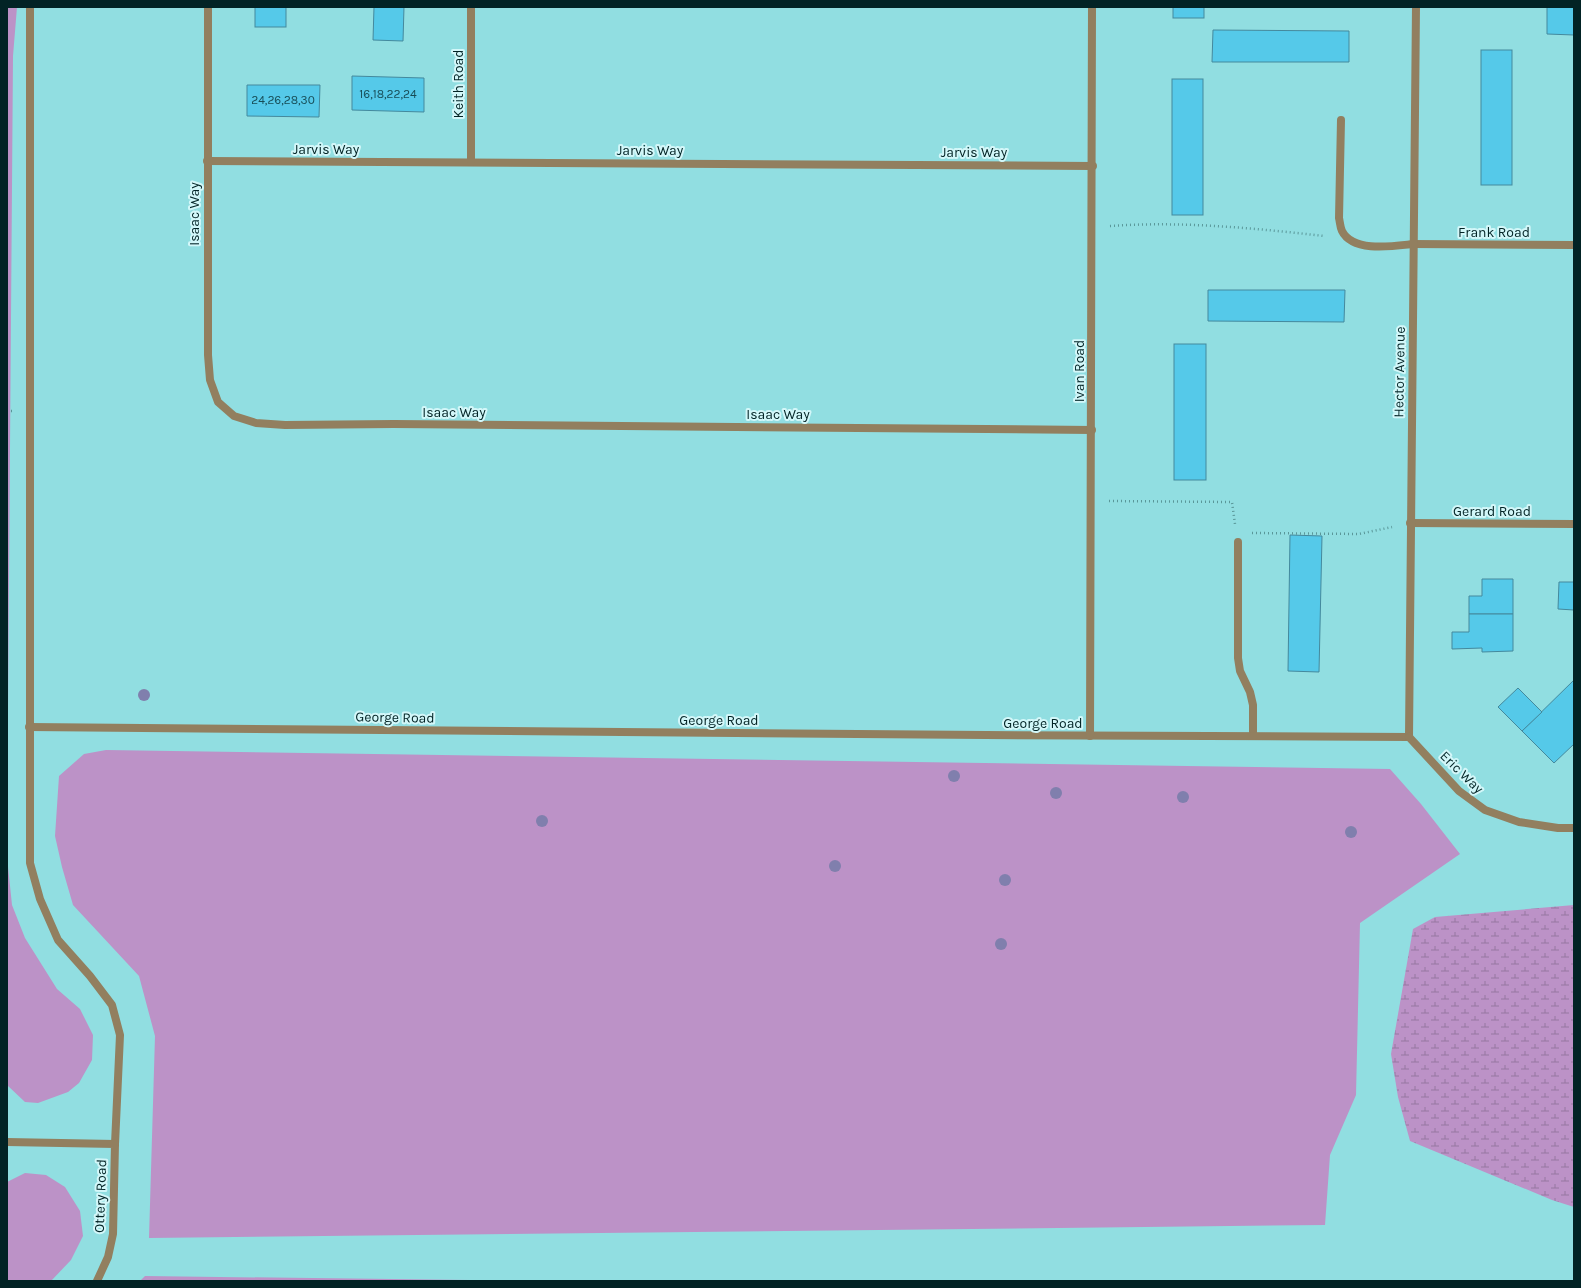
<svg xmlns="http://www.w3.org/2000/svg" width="1581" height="1288" viewBox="0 0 1581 1288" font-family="Karla,sans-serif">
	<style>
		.grass { fill: #bc92c7 }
		.wetland { fill: url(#wetland-marsh) }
		.building { fill: #55c9e9; stroke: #44899d }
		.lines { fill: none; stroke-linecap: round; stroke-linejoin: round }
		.path { stroke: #5a9799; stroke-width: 2.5; stroke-dasharray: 1 3; stroke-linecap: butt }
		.service { stroke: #927f5f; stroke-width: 8 }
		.minor { stroke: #927f5f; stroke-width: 8 }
		.tertiary { stroke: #927f5f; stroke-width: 8 }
		.tree { fill: #807fad }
		.labels { text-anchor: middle; stroke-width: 4; stroke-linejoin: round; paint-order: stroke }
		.number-label { font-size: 12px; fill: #174c56 }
		.street-label { font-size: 14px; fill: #022325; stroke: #d3f7f9 }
	</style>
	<defs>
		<pattern id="wetland-marsh" width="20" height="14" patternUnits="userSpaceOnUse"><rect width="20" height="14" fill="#bc92c7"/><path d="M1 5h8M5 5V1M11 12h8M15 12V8" fill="none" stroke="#9777a1"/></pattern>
	</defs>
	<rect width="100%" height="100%" fill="#91dee1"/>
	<!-- grass -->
	<g class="grass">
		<path d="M7,7h10l-4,49 -6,786z"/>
		<path d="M106,750l1284,19 31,35 39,50 -100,69 -4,172 -26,60 -5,70 -1176,13 6,-202 -16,-60 -66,-71 -11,-38 -7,-31 4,-60 25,-22z"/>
		<path d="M7,857l5,48 13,33 32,51 23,20 13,26 -1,25 -13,23 -11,9 -30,11 -13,-1 -18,-17z"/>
		<path d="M25,1173l21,2 19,12 15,24 3,25 -12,24 -20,21h-44v-99z"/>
		<path d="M145,1276l402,5h-407z"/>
	</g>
	<!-- wetland -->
	<path class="wetland" d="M1574,905v302l-22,-7 -142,-59 -12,-44 -7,-43 22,-125 22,-12z"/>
	<!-- building -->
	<g class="building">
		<rect x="255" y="7" width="31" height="20"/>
		<path d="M374,7h30l-1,34 -30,-1z"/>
		<rect x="1173" y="7" width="31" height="11"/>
		<path d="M1547,7h27v28l-27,-1z"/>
		<path d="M1213,30l136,1v31h-137z"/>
		<rect x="1481" y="50" width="31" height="135"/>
		<path d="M352,76l72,2v34l-72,-2z"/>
		<rect x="1172" y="79" width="31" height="136"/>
		<path d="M247,85h73l-1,32 -72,-1z"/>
		<path d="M1208,290h137l-1,32 -136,-1z"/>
		<rect x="1174" y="344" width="32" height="136"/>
		<path d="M1290,535l32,1 -3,136 -31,-1z"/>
		<path d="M1482,579h31v35h-44v-18h13z"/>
		<path d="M1559,582h15v28l-16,-1z"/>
		<path d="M1469,614h44v37l-31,1v-4l-30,1v-17h17z"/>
		<path d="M1574,680v64l-20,19 -32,-32z"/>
		<path d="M1518,688l24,24 -20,19 -24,-24z"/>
	</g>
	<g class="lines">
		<!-- path -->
		<g class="path">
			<path d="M1110,226c72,-5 143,2 214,10"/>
			<path d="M7,411h6"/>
			<path d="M1109,501l123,1 3,22"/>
			<path d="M1252,533l107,1 33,-7"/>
		</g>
		<!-- service -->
		<g class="service">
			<path d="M1341,120l-2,98c1,4 1,9 3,13 11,22 52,15 71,13"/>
			<path d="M1238,542v116l2,13 10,21 3,13v31"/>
		</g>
		<!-- minor -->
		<g class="minor">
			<path d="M30,7v856l10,36 18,41 32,36 22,29 8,30 -5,109"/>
			<path d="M208,7v348l2,25 8,22 16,14 22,7 29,2 109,-1 698,6"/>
			<path d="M207,161l886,5"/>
			<path d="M471,162v-155"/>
			<path d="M1413,244l161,1"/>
			<path d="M1410,523l164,1"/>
			<path d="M29,727l956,8 424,2"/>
			<path d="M1090,736l2,-729"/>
			<path d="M1409,737l7,-730"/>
			<path d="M1409,737l50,54 26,19 34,12 39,6h16"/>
		</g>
		<!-- tertiary -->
		<path class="tertiary" d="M7,1142l108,2 -2,90 -5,23 -11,24"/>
	</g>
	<!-- trees -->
	<g class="tree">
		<circle cx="144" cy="695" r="6"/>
		<circle cx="954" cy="776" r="6"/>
		<circle cx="1056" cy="793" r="6"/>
		<circle cx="1183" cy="797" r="6"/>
		<circle cx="542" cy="821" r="6"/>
		<circle cx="1351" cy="832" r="6"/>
		<circle cx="835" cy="866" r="6"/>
		<circle cx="1005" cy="880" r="6"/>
		<circle cx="1001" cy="944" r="6"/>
	</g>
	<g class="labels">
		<!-- number labels -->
		<g class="number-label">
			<text x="388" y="98">16,18,22,24</text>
			<text x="283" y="104">24,26,28,30</text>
		</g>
		<!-- street labels -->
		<g class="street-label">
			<text transform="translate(458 84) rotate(-90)" y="5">Keith Road</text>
			<text x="326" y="154">Jarvis Way</text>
			<text x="650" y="155">Jarvis Way</text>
			<text x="974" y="157">Jarvis Way</text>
			<text transform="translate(194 214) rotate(-90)" y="5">Isaac Way</text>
			<text x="1494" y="237">Frank Road</text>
			<text transform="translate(1079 371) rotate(-90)" y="5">Ivan Road</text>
			<text transform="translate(1399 372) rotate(-89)" y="5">Hector Avenue</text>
			<text x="454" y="417">Isaac Way</text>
			<text x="778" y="419">Isaac Way</text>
			<text x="1492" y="516">Gerard Road</text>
			<text transform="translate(395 717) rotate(1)" y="5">George Road</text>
			<text x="719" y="725">George Road</text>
			<text x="1043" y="728">George Road</text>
			<text transform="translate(1462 772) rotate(44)" y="5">Eric Way</text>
			<text transform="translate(100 1196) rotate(-88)" y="5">Ottery Road</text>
		</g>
	</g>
	<!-- border -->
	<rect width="1581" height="1288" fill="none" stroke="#022325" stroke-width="16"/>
</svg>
